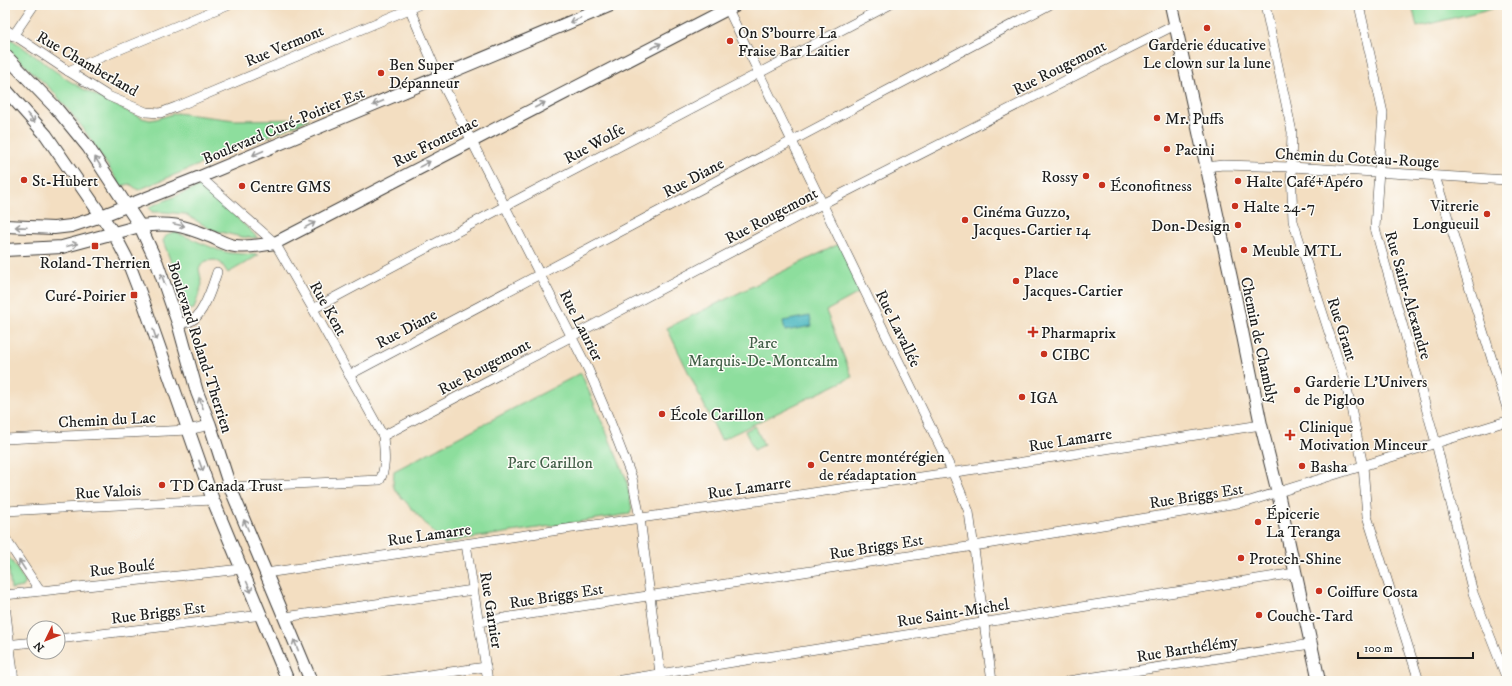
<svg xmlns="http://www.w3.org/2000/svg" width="1512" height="686" viewBox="0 0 1512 686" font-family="'IM FELL DW Pica',serif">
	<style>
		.green { fill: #8dde9d; stroke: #547d5c }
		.water { fill: #46b6bf; stroke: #31696e }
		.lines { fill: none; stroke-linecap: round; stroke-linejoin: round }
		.minor-casing { stroke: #3c3935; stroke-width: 10 }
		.major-casing { stroke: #3c3935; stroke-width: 14 }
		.minor { stroke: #fff; stroke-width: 9 }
		.major { stroke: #fff; stroke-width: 12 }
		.oneway { stroke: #999 }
		.poi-dot { fill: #c8321e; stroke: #fdfcf7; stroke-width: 1.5 }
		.labels { text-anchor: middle; stroke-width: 3; stroke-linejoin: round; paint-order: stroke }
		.poi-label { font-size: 16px; fill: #1c1c1c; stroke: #fdfcf7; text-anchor: start }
		.street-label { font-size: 16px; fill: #1c1c1c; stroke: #fdfcf7 }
		.park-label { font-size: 16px; fill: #446049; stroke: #fdfcf7 }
	</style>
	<rect width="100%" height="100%" fill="#fdfcf7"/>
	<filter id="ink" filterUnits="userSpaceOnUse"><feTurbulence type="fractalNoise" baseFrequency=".025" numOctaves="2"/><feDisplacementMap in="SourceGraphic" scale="8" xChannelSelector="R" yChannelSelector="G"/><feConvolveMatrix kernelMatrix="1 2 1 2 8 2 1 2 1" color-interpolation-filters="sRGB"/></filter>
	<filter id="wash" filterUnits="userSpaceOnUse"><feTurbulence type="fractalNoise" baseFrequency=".012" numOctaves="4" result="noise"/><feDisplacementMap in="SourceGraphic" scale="16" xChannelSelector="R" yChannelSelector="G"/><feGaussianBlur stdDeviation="0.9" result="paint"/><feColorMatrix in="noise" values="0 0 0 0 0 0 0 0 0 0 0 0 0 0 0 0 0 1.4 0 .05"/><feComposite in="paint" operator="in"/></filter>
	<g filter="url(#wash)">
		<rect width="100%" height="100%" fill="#f3dec1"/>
		<!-- green -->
		<g class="green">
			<path d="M1412,5h93l-88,22z"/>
			<path d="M5,35c22,14 42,31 63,45 24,15 49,26 74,38l8,2 6,-1 20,-6 59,7 75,-1 -172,71 -8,-6 -9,2 -38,-58 -30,-37 -48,-44z"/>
			<path d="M203,185l55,53 -16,-1 -30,-7 -27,-16 -22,-2h-11l-3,-5z"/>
			<path d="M175,232l43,18 12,3 29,2 -31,18 -7,-10 -6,-3 -9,1 -4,3 -3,5 3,15 -8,25 -5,1 -26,-69c3,-6 5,-8 12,-9z"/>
			<path d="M841,243l23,47 -38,21 26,66 -131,63 -54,-112z"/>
			<path d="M581,373l45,105 6,31 -2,5 -165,25 -21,5 -49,-54 -2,-5 1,-14z"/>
			<path d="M755,426l9,19 -10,5 -9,-19z"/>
			<path d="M7,554l18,27v3l-2,3 -12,2z"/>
		</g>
		<!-- water -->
		<path class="water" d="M810,316l2,10 -27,5 -2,-10z"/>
	</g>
	<g filter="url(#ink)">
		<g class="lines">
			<!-- minor casing -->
			<g class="minor-casing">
				<g id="minor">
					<path d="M408,5l31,72 149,292 22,52 22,57 8,40 21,163"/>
					<path d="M726,5l226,466 17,41 23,169"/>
					<path d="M1265,5l27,127 -1,35 2,54 54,167 16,78 4,50 52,165"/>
					<path d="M1359,5l24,108 -8,115 61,215 37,150 34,86"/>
					<path d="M5,29l63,42 40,25 38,16 14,1 16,-6 243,-102"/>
					<path d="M13,36l21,-31"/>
					<path d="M68,71l159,-66"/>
					<path d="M1206,167l17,-2 68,2 216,13"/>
					<path d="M1435,176l72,232"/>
					<path d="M200,177l75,66 38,66 70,127c1,15 4,30 -3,44l-150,7"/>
					<path d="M313,309l196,-105 380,-199"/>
					<path d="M178,323c4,-1 10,0 13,-2 13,-6 22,-37 26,-49"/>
					<path d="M349,375l700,-370"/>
					<path d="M383,436l439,-232 353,-179"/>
					<path d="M5,439l183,-9 22,-5"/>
					<path d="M5,511l208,-11"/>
					<path d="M5,538l35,53"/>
					<path d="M466,544l22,137"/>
					<path d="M266,573l737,-108 258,-40"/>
					<path d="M5,595l236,-26"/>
					<path d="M5,605l9,76"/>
					<path d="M285,617l188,-27"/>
					<path d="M478,622l496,-76 276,-45 257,-80"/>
					<path d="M58,639l204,-24"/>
					<path d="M6,645l28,-3"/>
					<path d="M385,681l101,-14"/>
					<path d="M615,681l680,-108"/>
					<path d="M1068,681l243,-37"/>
				</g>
			</g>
			<!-- major casing -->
			<g class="major-casing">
				<g id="major">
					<path d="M1171,5l64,291 26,129 17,68 41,188"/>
					<path d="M5,55l51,53 32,39 52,79 17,37 21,60 19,69 13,33 20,62 81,194"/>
					<path d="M5,89l41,46 68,99 13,25 15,39 71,202 75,181"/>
					<path d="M5,226l49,2 17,-2 30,-10 99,-39 411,-172"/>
					<path d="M5,250l57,-3 78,-21c29,-4 42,-1 69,10 8,3 17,9 26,10 14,2 26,-1 40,-3l460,-238"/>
				</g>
			</g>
			<!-- minor -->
			<use href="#minor" class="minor"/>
			<!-- major -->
			<use href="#major" class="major"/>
		</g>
		<!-- one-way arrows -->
		<defs><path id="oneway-shaft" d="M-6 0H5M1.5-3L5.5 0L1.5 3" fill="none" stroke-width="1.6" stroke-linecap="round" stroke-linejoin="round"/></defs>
		<g class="oneway">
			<use href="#oneway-shaft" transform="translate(575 20) rotate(157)"/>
			<use href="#oneway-shaft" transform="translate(656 46) rotate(-27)"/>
			<use href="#oneway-shaft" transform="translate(378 103) rotate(157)"/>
			<use href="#oneway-shaft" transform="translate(540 105) rotate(-27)"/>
			<use href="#oneway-shaft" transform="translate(31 118) rotate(49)"/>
			<use href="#oneway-shaft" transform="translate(258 153) rotate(157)"/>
			<use href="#oneway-shaft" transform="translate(98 162) rotate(-122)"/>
			<use href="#oneway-shaft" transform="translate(425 164) rotate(-28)"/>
			<use href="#oneway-shaft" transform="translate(179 225) rotate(12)"/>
			<use href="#oneway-shaft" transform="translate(310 225) rotate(-28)"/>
			<use href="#oneway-shaft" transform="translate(21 227) rotate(-178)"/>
			<use href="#oneway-shaft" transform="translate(72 245) rotate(-14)"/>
			<use href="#oneway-shaft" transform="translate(163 279) rotate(-110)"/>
			<use href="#oneway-shaft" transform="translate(155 335) rotate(71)"/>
			<use href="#oneway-shaft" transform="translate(201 403) rotate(-111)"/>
			<use href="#oneway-shaft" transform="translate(201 466) rotate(70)"/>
			<use href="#oneway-shaft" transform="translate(246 525) rotate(-113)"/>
			<use href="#oneway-shaft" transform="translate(22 565) rotate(-123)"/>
			<use href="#oneway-shaft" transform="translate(249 587) rotate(66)"/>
			<use href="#oneway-shaft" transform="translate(296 645) rotate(-112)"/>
		</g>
	</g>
	<!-- markers -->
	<g class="poi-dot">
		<circle cx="1207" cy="28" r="4"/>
		<circle cx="730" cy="41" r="4"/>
		<circle cx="381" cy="73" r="4"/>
		<circle cx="1157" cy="118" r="4"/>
		<circle cx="1167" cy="149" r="4"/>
		<circle cx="1086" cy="176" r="4"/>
		<circle cx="24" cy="180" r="4"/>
		<circle cx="1238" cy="181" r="4"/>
		<circle cx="1102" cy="185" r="4"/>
		<circle cx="242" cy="186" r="4"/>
		<circle cx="1235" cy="206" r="4"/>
		<circle cx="1487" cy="214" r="4"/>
		<circle cx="965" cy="220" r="4"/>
		<circle cx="1238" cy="225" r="4"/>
		<rect x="91" y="242" width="8" height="8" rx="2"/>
		<circle cx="1244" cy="250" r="4"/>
		<circle cx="1016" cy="281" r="4"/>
		<rect x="130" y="291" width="8" height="8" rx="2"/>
		<path d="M1031 326h4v4h4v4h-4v4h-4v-4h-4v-4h4z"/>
		<circle cx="1044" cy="354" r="4"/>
		<circle cx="1297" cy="390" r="4"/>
		<circle cx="1022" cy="397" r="4"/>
		<circle cx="662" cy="414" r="4"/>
		<path d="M1288 429h4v4h4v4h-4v4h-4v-4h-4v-4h4z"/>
		<circle cx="811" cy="465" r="4"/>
		<circle cx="1302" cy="466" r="4"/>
		<circle cx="162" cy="485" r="4"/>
		<circle cx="1258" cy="522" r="4"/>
		<circle cx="1241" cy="558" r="4"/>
		<circle cx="1319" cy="591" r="4"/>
		<circle cx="1259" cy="615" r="4"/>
	</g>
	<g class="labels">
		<!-- poi labels -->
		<g class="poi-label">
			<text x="738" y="38">On S'bourre La<tspan x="738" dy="18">Fraise Bar Laitier</tspan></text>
			<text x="1207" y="50" text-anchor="middle">Garderie éducative<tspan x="1207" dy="18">Le clown sur la lune</tspan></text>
			<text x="389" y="70">Ben Super<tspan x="389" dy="18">Dépanneur</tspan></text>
			<text x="1165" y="124">Mr. Puffs</text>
			<text x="1175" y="155">Pacini</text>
			<text x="1078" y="182" text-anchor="end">Rossy</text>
			<text x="32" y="186">St-Hubert</text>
			<text x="1246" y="187">Halte Café+Apéro</text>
			<text x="1110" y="191">Éconofitness</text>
			<text x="250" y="192">Centre GMS</text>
			<text x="1479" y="211" text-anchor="end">Vitrerie<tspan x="1479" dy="18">Longueuil</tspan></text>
			<text x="1243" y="212">Halte 24-7</text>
			<text x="973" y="217">Cinéma Guzzo,<tspan x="973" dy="18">Jacques-Cartier 14</tspan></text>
			<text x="1230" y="231" text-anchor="end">Don-Design</text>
			<text x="1252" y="256">Meuble MTL</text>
			<text x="95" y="268" text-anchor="middle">Roland-Therrien</text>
			<text x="1024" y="278">Place<tspan x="1024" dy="18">Jacques-Cartier</tspan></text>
			<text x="126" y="301" text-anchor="end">Curé-Poirier</text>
			<text x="1041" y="338">Pharmaprix</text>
			<text x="1052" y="360">CIBC</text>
			<text x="1305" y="387">Garderie L'Univers<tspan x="1305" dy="18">de Pigloo</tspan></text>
			<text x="1030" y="403">IGA</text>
			<text x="670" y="420">École Carillon</text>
			<text x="1299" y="432">Clinique<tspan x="1299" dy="18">Motivation Minceur</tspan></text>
			<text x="819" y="462">Centre montérégien<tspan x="819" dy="18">de réadaptation</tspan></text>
			<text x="1310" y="472">Basha</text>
			<text x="170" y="491">TD Canada Trust</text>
			<text x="1266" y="519">Épicerie<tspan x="1266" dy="18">La Teranga</tspan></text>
			<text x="1249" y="564">Protech-Shine</text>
			<text x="1327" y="597">Coiffure Costa</text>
			<text x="1267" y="621">Couche-Tard</text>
		</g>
		<!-- street labels -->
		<g class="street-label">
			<text transform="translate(284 45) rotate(-23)" y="6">Rue Vermont</text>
			<text transform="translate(88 63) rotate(30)" y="6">Rue Chamberland</text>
			<text transform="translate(1059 67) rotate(-27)" y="6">Rue Rougemont</text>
			<text transform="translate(283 125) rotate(-23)" y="6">Boulevard Curé-Poirier Est</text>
			<text transform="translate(435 141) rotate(-27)" y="6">Rue Frontenac</text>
			<text transform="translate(594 143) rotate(-28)" y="6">Rue Wolfe</text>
			<text transform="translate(1357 157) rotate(3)" y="6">Chemin du Coteau-Rouge</text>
			<text transform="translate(693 177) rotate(-28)" y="6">Rue Diane</text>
			<text transform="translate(771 215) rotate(-28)" y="6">Rue Rougemont</text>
			<text transform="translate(1409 295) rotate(74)" y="6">Rue Saint-Alexandre</text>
			<text transform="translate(329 308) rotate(61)" y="6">Rue Kent</text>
			<text transform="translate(582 325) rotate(63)" y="6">Rue Laurier</text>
			<text transform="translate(406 328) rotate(-28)" y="6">Rue Diane</text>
			<text transform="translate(899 328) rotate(64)" y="6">Rue Lavallée</text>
			<text transform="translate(1343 329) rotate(72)" y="6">Rue Grant</text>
			<text transform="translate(1260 340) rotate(78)" y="6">Chemin de Chambly</text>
			<text transform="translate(201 347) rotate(72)" y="6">Boulevard Roland-Therrien</text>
			<text transform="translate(484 366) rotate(-28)" y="6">Rue Rougemont</text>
			<text transform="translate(107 419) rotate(-3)" y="6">Chemin du Lac</text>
			<text transform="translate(1070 439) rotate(-9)" y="6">Rue Lamarre</text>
			<text transform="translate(749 487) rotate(-8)" y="6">Rue Lamarre</text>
			<text transform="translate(108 491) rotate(-3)" y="6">Rue Valois</text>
			<text transform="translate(1196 495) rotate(-9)" y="6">Rue Briggs Est</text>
			<text transform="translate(429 534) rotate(-8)" y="6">Rue Lamarre</text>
			<text transform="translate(876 546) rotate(-9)" y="6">Rue Briggs Est</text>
			<text transform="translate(122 567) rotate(-6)" y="6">Rue Boulé</text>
			<text transform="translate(556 595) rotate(-9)" y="6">Rue Briggs Est</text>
			<text transform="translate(492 610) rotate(81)" y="6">Rue Garnier</text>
			<text transform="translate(158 612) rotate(-7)" y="6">Rue Briggs Est</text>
			<text transform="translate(953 612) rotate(-9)" y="6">Rue Saint-Michel</text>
			<text transform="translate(1187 648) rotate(-9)" y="6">Rue Barthélémy</text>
		</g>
		<!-- park labels -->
		<g class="park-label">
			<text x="763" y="348">Parc<tspan x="763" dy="18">Marquis-De-Montcalm</tspan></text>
			<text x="550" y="468">Parc Carillon</text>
		</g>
	</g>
	<!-- margin -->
	<rect width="1512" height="686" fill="none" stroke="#fdfcf7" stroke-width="20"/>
	<!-- north arrow -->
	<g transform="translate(46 640) rotate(227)"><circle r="19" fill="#fdfcf7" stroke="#a3a29f"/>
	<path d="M0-3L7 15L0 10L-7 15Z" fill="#c8321e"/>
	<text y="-6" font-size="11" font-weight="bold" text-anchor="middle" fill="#1c1c1c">N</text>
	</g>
	<!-- scale -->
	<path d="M1358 652v6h115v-6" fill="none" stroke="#1c1c1c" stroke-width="2"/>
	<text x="1364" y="652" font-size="12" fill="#1c1c1c" stroke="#fdfcf7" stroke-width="3" paint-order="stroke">100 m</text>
</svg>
